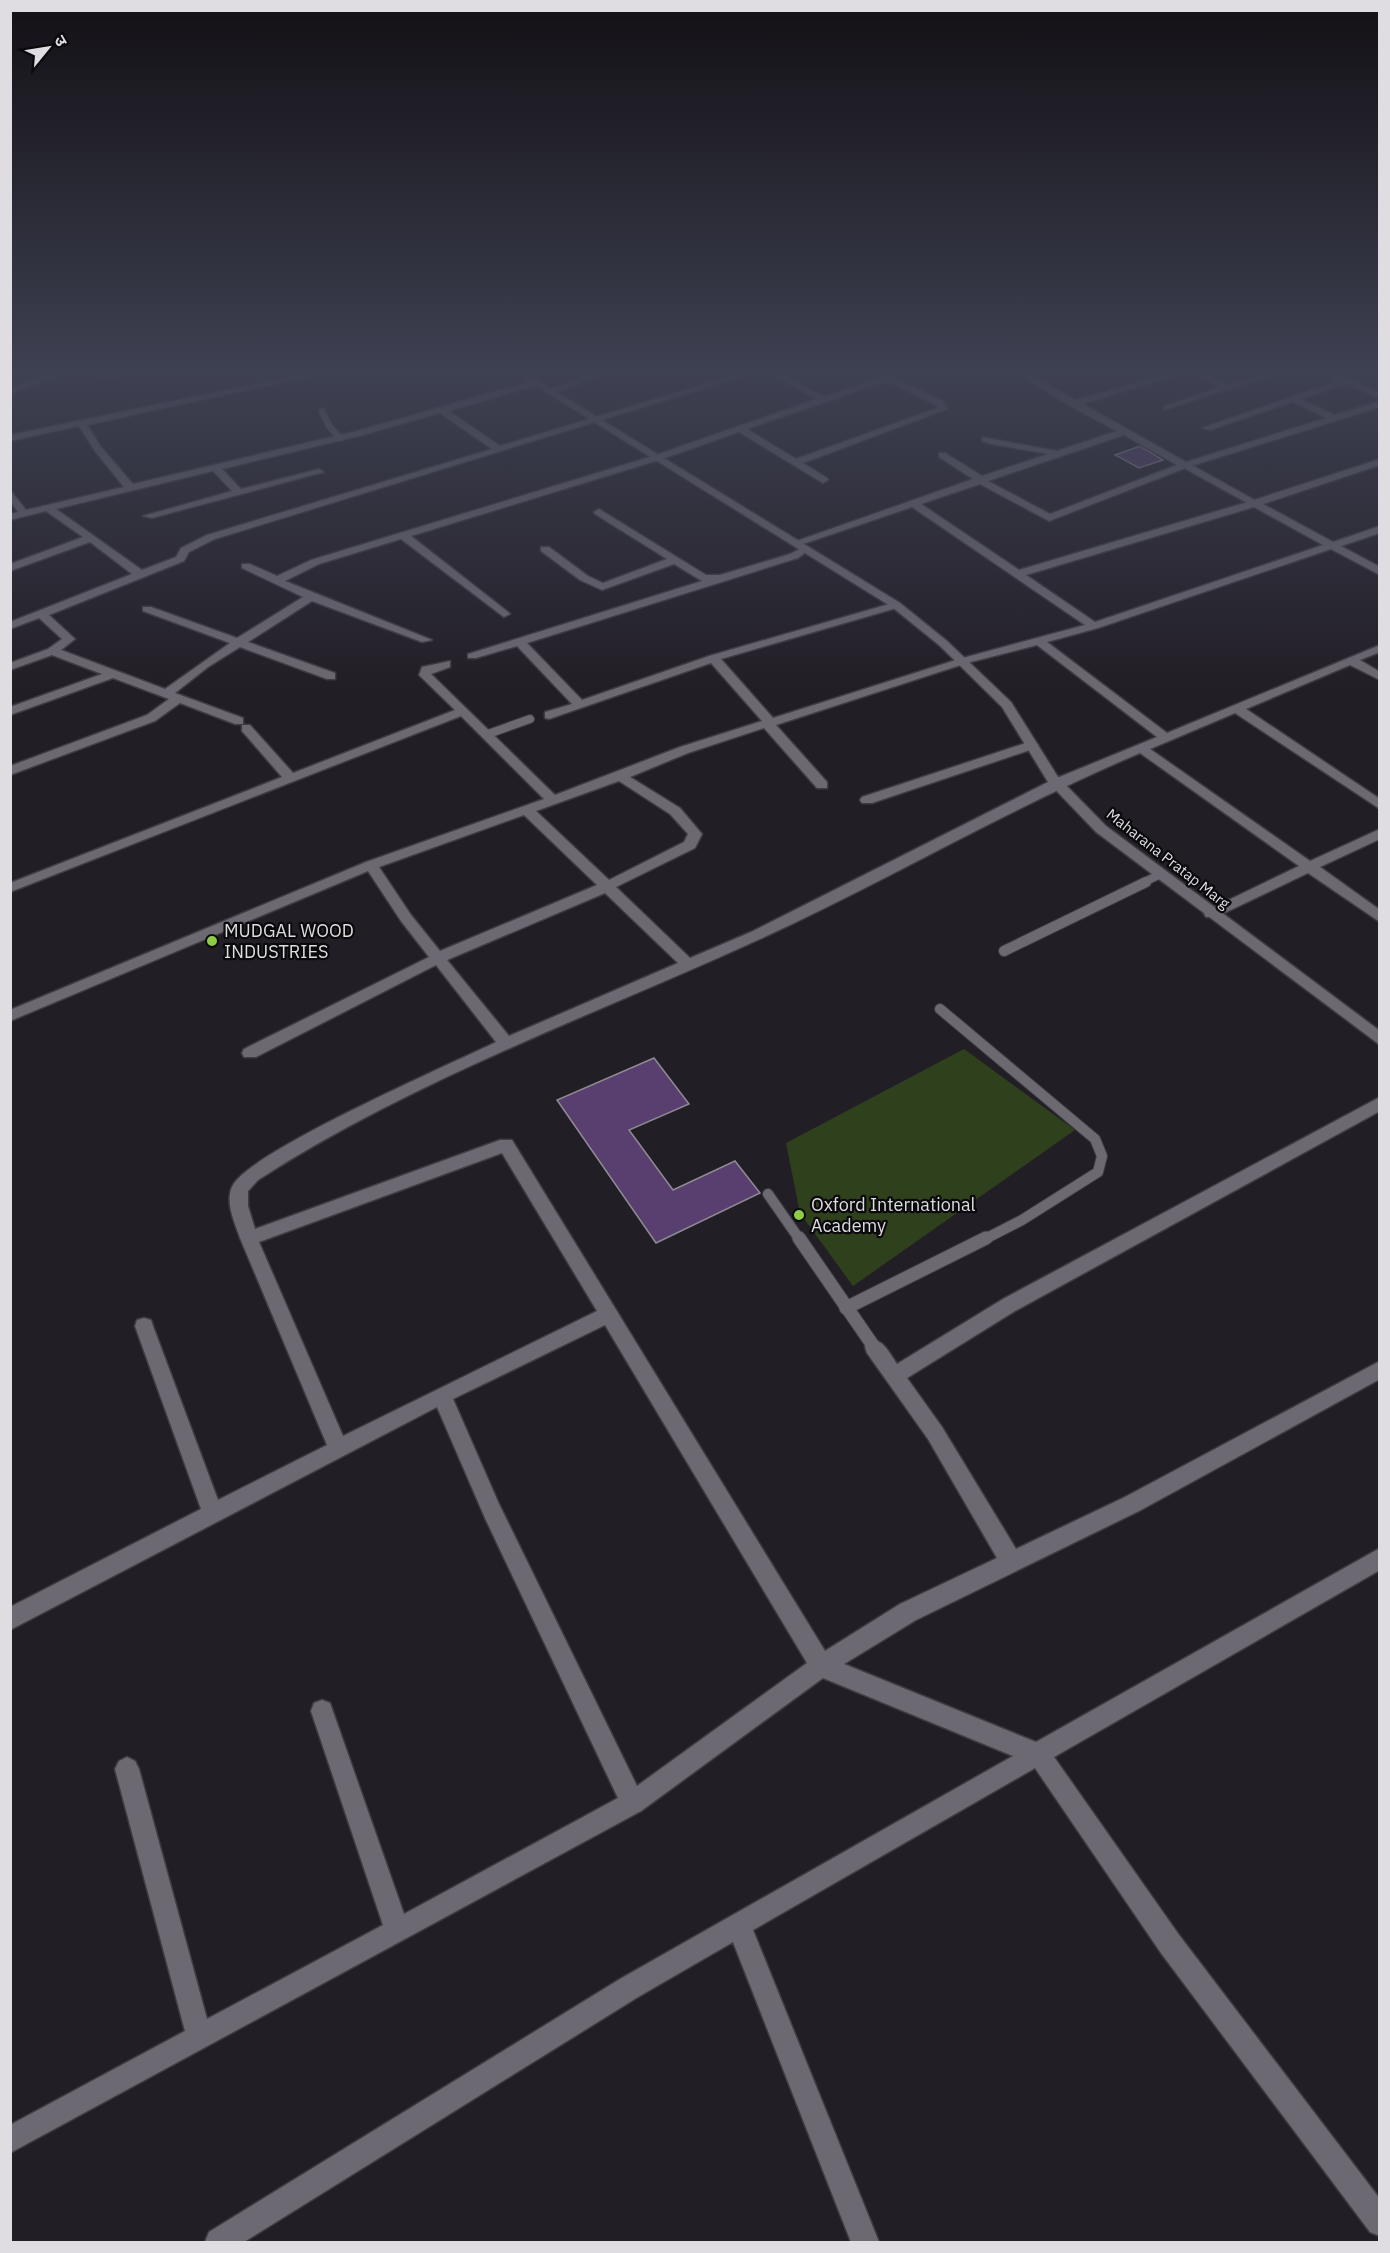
<svg xmlns="http://www.w3.org/2000/svg" width="1390" height="2253" viewBox="0 0 1390 2253" font-family="'IBM Plex Sans','Noto Sans Devanagari',sans-serif">
	<style>
		.green { fill: #2f411c }
		.building { fill: #583f6f; stroke: #8e8a93; stroke-width: 1.5 }
		.lines { fill: none; stroke-linecap: round; stroke-linejoin: round }
		.service-far3-casing { stroke: #3e3b42; stroke-width: 8 }
		.service-far2-casing { stroke: #3e3b42; stroke-width: 10 }
		.service-far1-casing { stroke: #3e3b42; stroke-width: 12 }
		.service-casing { stroke: #3e3b42; stroke-width: 15 }
		.minor-casing { stroke: #3e3b42; stroke-width: 3 }
		.tertiary-casing { stroke: #3e3b42; stroke-width: 3 }
		.service-far3 { stroke: #6d6972; stroke-width: 6 }
		.service-far2 { stroke: #6d6972; stroke-width: 8 }
		.service-far1 { stroke: #6d6972; stroke-width: 10 }
		.service { stroke: #6d6972; stroke-width: 13 }
		.minor { fill: #6d6972; fill-rule: evenodd }
		.tertiary { fill: #6d6972; fill-rule: evenodd }
		.poi-dot { fill: #8ecd43; stroke: #0a090c; stroke-width: 2 }
		.labels { text-anchor: middle; stroke-width: 4.5; stroke-linejoin: round; paint-order: stroke }
		.far-street-label { font-size: 15px; fill: #dfdce2; stroke: #0a090c }
		.poi-label { font-size: 18px; fill: #dfdce2; stroke: #0a090c; text-anchor: start }
	</style>
	<rect width="100%" height="100%" fill="#221e26"/>
	<!-- green -->
	<path class="green" d="M964,1049l111,81 -222,156 -53,-73 -14,-70z"/>
	<!-- building -->
	<g class="building">
		<path d="M1140,446l23,14 -24,8 -24,-13z"/>
		<path d="M654,1058l35,46 -60,26 44,60 62,-29 25,32 -104,50 -99,-143z"/>
	</g>
	<g class="lines">
		<!-- service-far3 casing -->
		<g class="service-far3-casing">
			<path id="service-far3" d="M322,411l7,15 11,12"/>
		</g>
		<!-- service-far2 casing -->
		<g class="service-far2-casing">
			<g id="service-far2">
				<path d="M488,734l42,-15"/>
				<path d="M1142,883l17,-8"/>
			</g>
		</g>
		<!-- service-far1 casing -->
		<g class="service-far1-casing">
			<g id="service-far1">
				<path d="M1004,951l142,-69"/>
				<path d="M940,1009l155,130 7,17 -4,16 -76,48 -39,20"/>
				<path d="M768,1194l32,46"/>
			</g>
		</g>
		<!-- service casing -->
		<g class="service-casing">
			<g id="service">
				<path d="M799,1238l75,109"/>
				<path d="M846,1308l140,-70"/>
			</g>
		</g>
		<!-- minor casing -->
		<g class="minor-casing">
			<g id="minor">
				<path d="M50,374h13l-53,20v-6z"/>
				<path d="M94,374h30c-6,5 -24,5 -30,0z"/>
				<path d="M303,374h17l-233,51 14,22 32,37 224,-53 178,-51 3,1v4l-89,26 51,35 238,-72h13l-536,165 -26,13 -5,9 -135,54 26,24 -14,11 104,39 65,-46 -87,-32v-4h8l86,31 66,-41 -61,-29v-4h8l27,12 34,-16 342,-104 163,-57 -45,-25h11l42,23 65,-23h13l-7,4 48,23 4,8 -144,54 24,15 1,2 -5,3 -84,-51 -80,28 -248,76 97,76 2,2 -6,3 -103,-78 -82,25 -34,17 147,59 -10,2 -110,-41 -64,41 87,31v6h-8l-87,-32 -32,20 -33,26 68,25v6h-8l-55,-21 -25,18 -145,54v-9l137,-51 22,-16 -56,-21 -103,37v-8l92,-33 -50,-19 -42,15v-7l38,-14 14,-10 -23,-21 -29,11v-7l122,-48 -42,-32 -80,29v-7l73,-27 -37,-26 -36,9v-6l8,-2 -8,-11v-11l16,20 98,-23 -29,-36 -16,-25 -69,15v-6zM887,381l49,24 1,3 -141,51 -49,-30zM440,413l52,36 -285,86 -26,13 -5,9 -34,13 -86,-61 157,-38 19,20 -89,25 9,2 172,-46 -5,-3 -78,20 -19,-20 141,-34z"/>
				<path d="M591,374h12l-52,20 -8,-2z"/>
				<path d="M1019,374h10l47,26 89,-26h14l-96,30 103,58 140,-44 -33,-16 -83,28 -8,-2 135,-47 -4,-2v-4h6l41,17v6l-35,-14 -44,15 34,16 45,-14v6l-192,60 -139,54 -69,-37 -59,20 98,66 232,-69 129,-42v6l-117,39 70,38 47,-16v7l-39,13 39,21v8l-49,-26 -233,79 -51,14 120,91 213,-88v7l-20,8 20,12v8l-30,-15 -104,44 134,90v10l-145,-96 -85,36 160,112 70,-32v10l-60,28 60,43v12l-72,-49 -92,44h-10l-2,-3 2,-3 93,-45 -159,-113c-130,55 -252,127 -380,186 -168,77 -346,140 -502,241l-10,11v15l7,23 245,-89h12l313,511 75,-47 97,-46 -69,-119 -61,-86 -2,-6 2,-6c15,-5 22,12 30,23l106,-65 377,-202v14l-365,200 -108,67 35,49 74,122 109,-52 255,-136v18l-241,132 -223,109 -72,44 192,78 344,-194v22l-326,187 125,178 201,264v37l-10,-4 -209,-279 -126,-185 -282,162 126,312h-28l-118,-300 -95,55 -394,245h-39l4,-10 411,-253 393,-223 -190,-78 -182,133 -631,342v-28l175,-94 -70,-262 4,-8 8,-4 8,4 4,8 68,250 176,-94 -72,-214 3,-8 8,-3 8,3 74,211 214,-116 -133,-280 -48,-111 -427,223v-23l191,-98 -66,-183 2,-6 7,-2 7,2 2,6 65,174 109,-55 -87,-207c-5,-15 -16,-37 -7,-53 20,-35 216,-120 263,-143l-60,-77 -180,92h-12l-2,-4 2,-4 185,-92 -28,-36 -33,-50 -358,150v-11l356,-148 178,-63 -83,-83 -451,176v-9l272,-106 -40,-46v-6h8l43,48 162,-63 -36,-35 3,-8 28,-6v6l-19,7 124,121 125,-48 82,-26 -51,-58 -162,56 -4,-1v-6l27,-8 -55,-58 -41,12h-8v-4l234,-73 -28,-17 -72,26 -22,-10 -39,-29v-4h8l39,29 15,7 64,-24 -72,-45 -1,-2 5,-3 107,66h14l70,-21 15,-8 5,3 -12,9 -271,85 55,57 127,-44 187,-54 6,3 -2,2 -179,52 52,59 186,-59 126,-34 -173,-118 -112,38 -9,-2 182,-64 -34,-22v-4h6l37,23 66,-22 -57,-10 -9,-3v-4l75,14 60,-20 -47,-25zM1124,435l53,30 -127,49 -62,-33zM1254,507l69,38 -228,77 -69,-47zM1037,645l120,92 -105,43 -301,152 -61,26 -74,-71 79,-39 7,-14 -22,-26 -50,-31 58,-24 76,-25 53,60h10v-6l-51,-57 191,-62zM619,781l51,33 18,20 -4,8 -75,38 -73,-69zM524,815l73,70 -157,66 -29,-36 -32,-48zM605,893l73,70 -169,73 -62,-76zM502,1153l95,158 -254,125 -84,-194zM605,1325l202,338 -170,123 -138,-282 -46,-105z"/>
				<path d="M1195,374h11l23,11 33,-11h13l-111,36v-4l57,-19z"/>
				<path d="M1032,741l6,4 -2,3 -164,55h-10l-2,-3 2,-3z"/>
			</g>
		</g>
		<!-- tertiary casing -->
		<g class="tertiary-casing">
			<g id="tertiary">
				<path d="M517,374h10l373,229 47,38 64,61 47,75 48,49 274,205v14l-284,-213 -48,-50 -46,-75 -63,-62 -47,-38z"/>
				<path d="M1182,463h6l72,40 -9,2 -69,-38z"/>
			</g>
		</g>
		<!-- service-far3 -->
		<use href="#service-far3" class="service-far3"/>
		<!-- service-far2 -->
		<use href="#service-far2" class="service-far2"/>
		<!-- service-far1 -->
		<use href="#service-far1" class="service-far1"/>
		<!-- service -->
		<use href="#service" class="service"/>
		<!-- minor -->
		<use href="#minor" class="minor"/>
		<!-- tertiary -->
		<use href="#tertiary" class="tertiary"/>
	</g>
	<!-- sky -->
	<linearGradient id="sky" x2="0" y2="1"><stop stop-color="#131015"/><stop offset="0.54" stop-color="#3e4152"/><stop offset="1" stop-color="#3e4152" stop-opacity="0"/></linearGradient>
	<rect width="1390" height="689" fill="url(#sky)"/>
	<!-- markers -->
	<g class="poi-dot">
		<circle cx="212" cy="941" r="6"/>
		<circle cx="799" cy="1215" r="6"/>
	</g>
	<g class="labels">
		<!-- far-street labels -->
		<g class="far-street-label">
			<text transform="translate(1168 859) rotate(38)" y="5">Maharana Pratap Marg</text>
		</g>
		<!-- poi labels -->
		<g class="poi-label">
			<text x="224" y="937">MUDGAL WOOD<tspan x="224" dy="21">INDUSTRIES</tspan></text>
			<text x="811" y="1211">Oxford International<tspan x="811" dy="21">Academy</tspan></text>
		</g>
	</g>
	<!-- border -->
	<rect width="1390" height="2253" fill="none" stroke="#dfdce2" stroke-width="24"/>
	<!-- north arrow -->
	<g transform="translate(48 48) rotate(60)" stroke="#0a090c" stroke-width="4.5" paint-order="stroke">
	<path d="M0-4.5L10 22L0 15L-10 22Z" fill="#dfdce2"/>
	<text y="-9" font-size="16" font-weight="bold" text-anchor="middle" fill="#dfdce2">उ</text>
	</g>
</svg>
